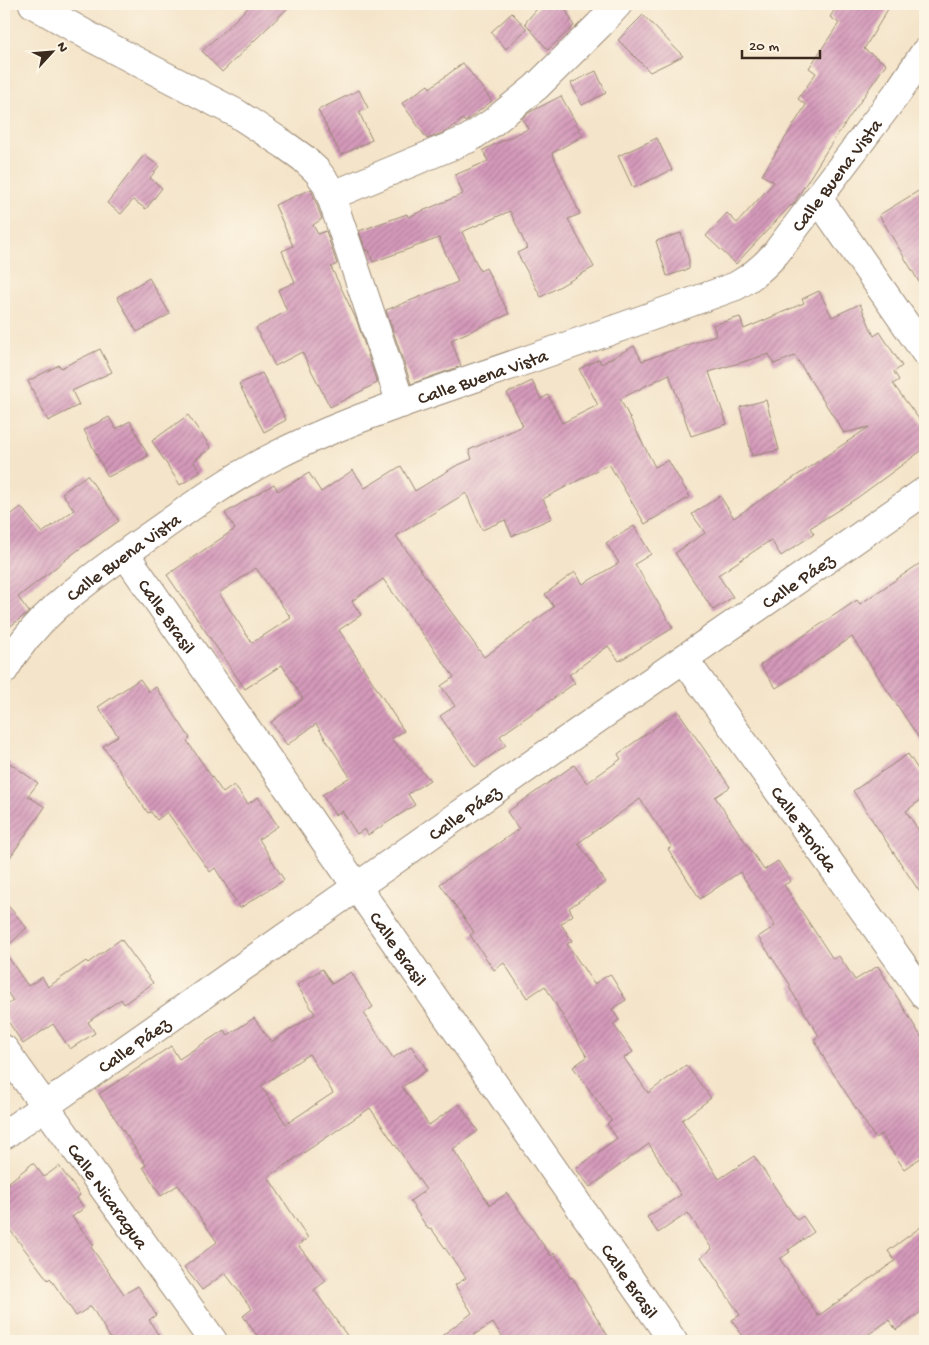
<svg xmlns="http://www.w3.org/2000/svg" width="929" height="1345" viewBox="0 0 929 1345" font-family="'Gochi Hand',sans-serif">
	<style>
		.building { fill: url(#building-hatch); fill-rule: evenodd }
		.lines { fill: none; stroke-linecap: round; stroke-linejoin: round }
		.street-casing { stroke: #988774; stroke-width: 30 }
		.street { stroke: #fff; stroke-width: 28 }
		.labels { text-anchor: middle; stroke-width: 4.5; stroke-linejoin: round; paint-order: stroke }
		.street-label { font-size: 19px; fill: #3b2a1e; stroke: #fcf5e5 }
	</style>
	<defs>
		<pattern id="building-hatch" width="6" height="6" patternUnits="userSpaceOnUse" patternTransform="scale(1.25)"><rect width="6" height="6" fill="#d59abb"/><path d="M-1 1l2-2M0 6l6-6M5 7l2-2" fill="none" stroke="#ae7e97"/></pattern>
	</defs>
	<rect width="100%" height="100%" fill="#fcf5e5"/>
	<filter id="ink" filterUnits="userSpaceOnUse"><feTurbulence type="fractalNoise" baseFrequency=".02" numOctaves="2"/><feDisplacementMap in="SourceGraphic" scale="10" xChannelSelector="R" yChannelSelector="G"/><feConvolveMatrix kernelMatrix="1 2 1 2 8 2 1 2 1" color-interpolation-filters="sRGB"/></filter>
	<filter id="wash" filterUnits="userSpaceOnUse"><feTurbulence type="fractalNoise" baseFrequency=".0096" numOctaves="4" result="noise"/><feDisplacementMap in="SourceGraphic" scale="20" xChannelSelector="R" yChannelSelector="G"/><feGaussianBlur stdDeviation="1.12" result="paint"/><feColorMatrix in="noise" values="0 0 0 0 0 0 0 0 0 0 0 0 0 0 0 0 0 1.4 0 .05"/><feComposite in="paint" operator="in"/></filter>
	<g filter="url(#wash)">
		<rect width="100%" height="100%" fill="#f4e4c9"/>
		<g id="blocks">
			<!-- building -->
			<g class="building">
				<path d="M252,4h40l-70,68 -20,-21z"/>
				<path d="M541,4h22l11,22 -26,24 -23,-27z"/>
				<path d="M838,4h53l-27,45 22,15 -57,83 -37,59 -1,-1 -55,59 -30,-28 21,-23 10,10 37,-41 -12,-7 44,-70 -8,-6 18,-26 -7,-5 30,-45 -9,-6z"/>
				<path d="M512,13l15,16 -21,20 -15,-17z"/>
				<path d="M643,15l40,41 -33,16 -32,-32z"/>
				<path d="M463,63l29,38 -27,21 -2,-3 -18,13 -18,7 -25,-36 26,-18 2,3z"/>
				<path d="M596,71l10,22 -24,12 -11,-22z"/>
				<path d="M359,90l9,18 -9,4 13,28 -31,15 -23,-45z"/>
				<path d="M561,96l22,40 -31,17 28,61 -12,5 26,48 -53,30 -24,-44 10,-5 -17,-37 -48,21 18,39 6,-3 23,46 -58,26 10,26 -50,18 -25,-74 72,-28 -19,-44 -66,24 -4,-12 -3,1 -7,-20 48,-17 1,3 55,-23 -8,-19 33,-14 -5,-11 45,-21 -6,-11 8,-6z"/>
				<path d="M657,138l15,32 -39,18 -15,-32z"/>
				<path d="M144,155l15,11 -9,12 12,10 -16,21 -13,-9 -12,14 -14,-11z"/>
				<path d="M925,187v105l-46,-77z"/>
				<path d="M311,189l11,30 -9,6 5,9 8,-3 11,33 -6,3 26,54 20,62 -47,24 -28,-55 -27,14 -19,-38 31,-17 -9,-21 17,-8 -13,-31 11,-5 -18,-41z"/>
				<path d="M681,233l8,27v9l-22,7 -11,-35z"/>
				<path d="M149,278l21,36 -33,18 -20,-35z"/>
				<path d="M819,291l13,26 28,-13 14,32 6,-4 22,34 -8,6 5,8 -6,4 32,43v21l-68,50 -47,30 4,6 -33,22 -10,-16 -53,35 15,22 -20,13 -38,-57 30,-20 -13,-19 28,-18 14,22 135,-91 -25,6 -49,-77 -21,8 -5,-10 -60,18 18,52 -36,12 -22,-62 -49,25 35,68 13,-7 22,37 -45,27 -36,-60 -66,35 9,19 -40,18 -7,-16 -23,10 -16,-37 -70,43 88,121 70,-50 -9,-13 30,-22 8,12 36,-21 -13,-20 28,-17 17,28 -16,10 38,64 -54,33 -11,-15 -39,29 6,8 -75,53 6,9 -31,22 -35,-51 15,-10 -14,-20 13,-9 -71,-98 -31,22 9,14 -22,15 65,101 -13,8 39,41 -22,14 7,11 -47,30 -3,-6 -8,5 -15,-23 -7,4 -13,-20 28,-18 -34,-53 -29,21 -16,-23 32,-23 -21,-34 -37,24 -78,-114 68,-46 -10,-16 49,-29 4,7 31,-18 12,19 32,-22 12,18 36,-22 14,25 39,-24 18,-8 -3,-9 54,-24 -16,-33 25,-12 9,18 7,-4 14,28 36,-18 -19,-36 20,-10 2,5 33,-18 8,15 74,-26 -3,-10 27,-8 4,12 60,-26 -2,-4zM256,568l35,50 -39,25 -33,-50z"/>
				<path d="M100,349l12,23 -40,19 7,14 -31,16 -20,-40 31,-16 2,3z"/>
				<path d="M262,373l24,47 -22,12 -25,-48z"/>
				<path d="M766,400l13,50 -27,6 -12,-49z"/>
				<path d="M188,415l23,33 -18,13 8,11 -21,13 -28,-44z"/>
				<path d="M109,417l7,12 14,-8 18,35 -40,21 -24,-47z"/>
				<path d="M87,475l32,46 -36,25 -65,51 11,15 -25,19v-111l17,-13 21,26 32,-23 -12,-17z"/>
				<path d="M925,560v187l-73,-110 -76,51 -16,-23 97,-65 3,4z"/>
				<path d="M140,679l9,13 7,-5 34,51 -3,3 36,52 11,-8 14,19 10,-7 20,29 -19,13 25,41 -44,28 -25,-40 -5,4 -43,-60 -10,8 -6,-8 -3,1 -45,-67 15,-10 -20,-29z"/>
				<path d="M678,711l52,76 -15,10 49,73 14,-9 13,20 -7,4 49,74 6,-3 16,24 23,-14 47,77v112l-21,14 -23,-35 -6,4 -49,-76 -12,-23 5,-3 -30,-49 2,-1 -33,-49 17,-11 -35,-54 -40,27 -32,-50 4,-2 -32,-48 -62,44 28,39 -37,26 4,7 -12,9 11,17 -5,3 27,40 16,-10 16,26 -14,9 7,11 -6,4 20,28 -9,6 24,35 38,-28 25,33 -29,22 37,59 35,-23 43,64 6,-4 11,16 -26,18 2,2 -10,7 38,57 77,-55 -7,-10 37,-27v85l-29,21 -7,-10 -30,21h-113l-14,-21 8,-5 -39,-58 11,-8 -24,-36 -30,20 -11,-16 34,-22 -32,-51 -59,43 -14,-18 41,-31 -10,-14 4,-4 -38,-53 14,-10 -42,-71 -18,12 -23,-35 -10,7 -24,-35 4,-3 -34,-48 79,-55 -12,-17 67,-47 13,18 34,-24 -3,-5z"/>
				<path d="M908,754l17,26v17l-19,14 19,29v60l-72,-109z"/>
				<path d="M4,759l34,24 -10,13 17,11 -41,59z"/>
				<path d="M4,901l23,27 -23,21z"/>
				<path d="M121,939l32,44 -29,21 -3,-5 -33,23 7,11 -25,16 -17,-25 -30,20 -19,-29v-8l9,-6 -9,-14v-36l24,35 14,-9 6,10 38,-26 2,2z"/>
				<path d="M322,969l10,15 19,-12 22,35 -9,6 29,45 18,-12 16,24 -25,17 27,38 30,-21 19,27 -25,18 37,56 17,-12 44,63 3,-3 16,25 2,-1 39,64h-106l-12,-18 -29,18h-22l-3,-3 33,-25 -17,-28 11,-7 -35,-50 -3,1 -18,-28 16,-11 -56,-82 -102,69 40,61 -10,7 28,36 -12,9 37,51h-90l-18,-25 9,-7 -27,-36 -23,17 -18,-23 33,-25 -39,-57 -17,11 -18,-29 3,-2 -47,-71 72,-48 8,13 45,-29 4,5 26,-17 17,24 44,-28 -18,-29zM309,1054l24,39 -47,31 -25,-38z"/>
				<path d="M33,1163l11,14 15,-11 21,29 -3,3 7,10 -12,9 22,28 -3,2 33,47 14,-8 18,29 -7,5 13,21h-50l-21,-35 -15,10 -26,-38 -2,2 -44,-58v-36z"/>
			</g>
		</g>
	</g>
	<g filter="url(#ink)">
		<use href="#blocks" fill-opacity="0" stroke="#988774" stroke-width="1"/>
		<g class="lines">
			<!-- street casing -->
			<g class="street-casing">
				<g id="street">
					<path d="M33,4l61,35 142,74 49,32 18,13 14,13 9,12 9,25 66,196"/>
					<path d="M331,196l137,-57 24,-16 44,-36 63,-62 19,-21"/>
					<path d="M818,198l107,154"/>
					<path id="s1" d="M125,554l548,787"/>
					<path id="s2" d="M684,659l241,337"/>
					<path id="s3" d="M4,670c30,-53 79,-86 127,-121 45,-31 89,-65 138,-90 66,-35 137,-57 208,-82 86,-29 173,-60 259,-91 16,-9 28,-19 40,-33l122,-161 27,-40"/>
					<path id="s4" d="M4,1049l209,292"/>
					<path id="s5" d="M4,1135l432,-304 489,-340"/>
				</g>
			</g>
			<!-- street -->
			<use href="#street" class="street"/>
		</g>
	</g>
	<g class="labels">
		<!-- street labels -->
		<g class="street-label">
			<text dy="7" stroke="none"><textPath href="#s3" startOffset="991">Calle Buena Vista</textPath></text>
			<text dy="7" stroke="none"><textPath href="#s3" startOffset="571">Calle Buena Vista</textPath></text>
			<text dy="7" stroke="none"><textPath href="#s3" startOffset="166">Calle Buena Vista</textPath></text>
			<text dy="7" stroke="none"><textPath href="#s5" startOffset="968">Calle Páez</textPath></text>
			<text dy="7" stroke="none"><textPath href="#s1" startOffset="75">Calle Brasil</textPath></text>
			<text dy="7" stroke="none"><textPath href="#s5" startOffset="562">Calle Páez</textPath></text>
			<text dy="7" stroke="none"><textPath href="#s2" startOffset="208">Calle Florida</textPath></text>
			<text dy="7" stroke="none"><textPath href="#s1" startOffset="480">Calle Brasil</textPath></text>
			<text dy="7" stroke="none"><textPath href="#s5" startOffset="158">Calle Páez</textPath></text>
			<text dy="7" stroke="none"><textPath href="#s4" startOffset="180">Calle Nicaragua</textPath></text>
			<text dy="7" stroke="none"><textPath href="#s1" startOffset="885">Calle Brasil</textPath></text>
		</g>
	</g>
	<!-- margin -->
	<rect width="929" height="1345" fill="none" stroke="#fcf5e5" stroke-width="20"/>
	<!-- north arrow -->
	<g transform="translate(52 52) rotate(64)" stroke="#fcf5e5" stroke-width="4" paint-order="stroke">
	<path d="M0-4L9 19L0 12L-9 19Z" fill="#3b2a1e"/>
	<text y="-8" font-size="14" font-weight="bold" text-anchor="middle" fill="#3b2a1e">N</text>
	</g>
	<!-- scale -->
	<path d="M742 50v8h78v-8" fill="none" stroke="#3b2a1e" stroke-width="2.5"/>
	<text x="749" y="50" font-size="15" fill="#3b2a1e" stroke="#fcf5e5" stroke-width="4" paint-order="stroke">20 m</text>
</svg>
